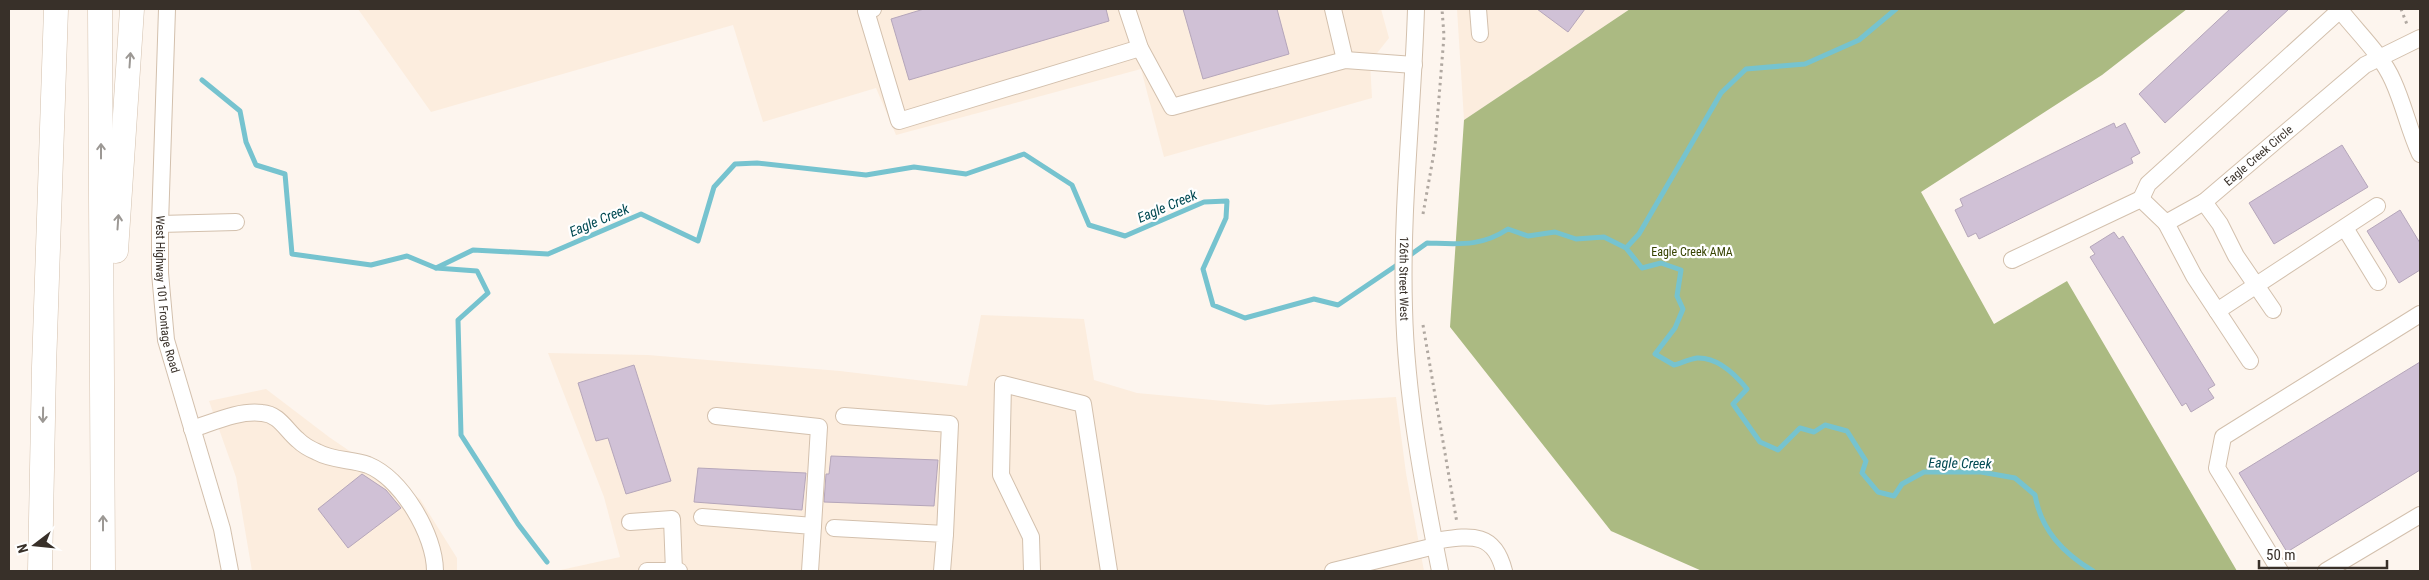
<svg xmlns="http://www.w3.org/2000/svg" width="2429" height="580" viewBox="0 0 2429 580" font-family="'Roboto Condensed',sans-serif">
	<style>
		.built { fill: #fcedde }
		.forest { fill: #abba82 }
		.lines { fill: none; stroke-linecap: round; stroke-linejoin: round }
		.stream { stroke: #76c3cf; stroke-width: 5 }
		.building { fill: #d0c1d6; stroke: #b5a6ba }
		.minor-casing { stroke: #d3c0ad; stroke-width: 18 }
		.highway-casing { stroke: #d3c0ad; stroke-width: 25 }
		.path { stroke: #b0a8a1; stroke-width: 3; stroke-dasharray: 2.5 4; stroke-linecap: butt }
		.minor { stroke: #fff; stroke-width: 16 }
		.highway { stroke: #fff; stroke-width: 24 }
		.oneway { stroke: #9c9894 }
		.labels { text-anchor: middle; stroke-width: 4.5; stroke-linejoin: round; paint-order: stroke }
		.street-label { font-size: 12px; fill: #383029; stroke: #fff }
		.park-label { font-size: 12px; fill: #374300; stroke: #fff }
		.water-label { font-size: 14px; font-style: italic; fill: #004952; stroke: #fff }
	</style>
	<rect width="100%" height="100%" fill="#fdf5ee"/>
	<!-- built -->
	<g class="built">
		<path d="M358,9h1023l8,29 -19,24 2,36 -208,59 -23,-88 -245,66 -20,-47 -113,34 -30,-97 -302,87z"/>
		<path d="M1457,9h173l-166,111z"/>
		<path d="M981,315l103,4 10,61 43,13 130,12 129,-8 10,76 18,98h-868l64,-14 -16,-60 -56,-144 100,2 192,16 127,15z"/>
		<path d="M266,389l63,48 91,62 37,59v13h-205l-16,-94 -27,-76z"/>
	</g>
	<!-- forest -->
	<path class="forest" d="M1630,9h557l-85,66 -181,117 73,132 73,-43 170,290h-535l-91,-40 -161,-204 14,-207z"/>
	<g class="lines">
		<!-- stream -->
		<g class="stream">
			<path d="M202,80l38,31 6,31 10,23 29,9 7,80 79,11 36,-9 29,12 41,3 11,22 -30,27 3,115 57,89 29,38"/>
			<path d="M1626,248l13,-14 82,-141 25,-24 59,-5 54,-24 37,-31"/>
			<path d="M1406,258l21,-15c32,1 54,4 81,-14l20,7 27,-4 21,7 28,-2 22,11 16,20 19,-5 20,7 -4,26 6,13 -8,19 -20,26 19,11c7,-2 16,-6 23,-7 20,-1 38,16 50,31l-14,15 27,38 18,8 22,-22 14,4 11,-7 22,6 19,30 -4,12 16,19 16,4 8,-12 22,-12h57l34,6 20,17c6,35 28,58 58,76"/>
			<path d="M436,268l37,-18 75,4 93,-40 57,27 16,-54 21,-23 22,-1 109,12 48,-8 52,7 58,-20 48,31 17,40 36,11 79,-34 23,-1 -1,17 -23,51 10,36 32,13 69,-19 24,6 62,-42"/>
		</g>
	</g>
	<!-- building -->
	<g class="building">
		<path d="M924,9h182l3,12 -200,59 -18,-61z"/>
		<path d="M1183,9h94l12,45 -86,25z"/>
		<path d="M1537,9h48l-17,23z"/>
		<path d="M2230,9h59l-124,114 -26,-29z"/>
		<path d="M2114,123l2,5 9,-5 15,30 -9,5 2,5 -154,76 -3,-6 -8,4 -13,-27 8,-4 -3,-7z"/>
		<path d="M2342,145l26,42 -94,57 -25,-41z"/>
		<path d="M2400,210l20,33v27l-21,13 -32,-52z"/>
		<path d="M2114,232l5,7 4,-3 92,149 -7,4 6,9 -23,14 -5,-9 -4,3 -92,-149 5,-3 -5,-7z"/>
		<path d="M2420,362v108l-133,82 -48,-79z"/>
		<path d="M634,365l37,116 -45,13 -18,-56 -12,3 -18,-58z"/>
		<path d="M831,456l107,4 -4,46 -110,-4 2,-28h3z"/>
		<path d="M698,468l108,5 -4,37 -108,-8z"/>
		<path d="M362,474l24,16 15,18 -53,40 -30,-39z"/>
	</g>
	<g class="lines">
		<!-- minor casing -->
		<g class="minor-casing">
			<g id="minor">
				<path id="s1" d="M167,9l-7,215v49l6,67 56,189 8,42"/>
				<path d="M873,9l-7,2 33,110 241,-73"/>
				<path d="M1127,9l13,39 32,59 173,-47 69,5"/>
				<path d="M1333,9l12,51"/>
				<path id="s2" d="M1416,9c-3,100 -15,199 -12,299 2,88 19,177 36,263"/>
				<path d="M1478,9l2,25"/>
				<path d="M2141,199l7,-15 192,-174c17,22 42,45 53,71 11,24 16,49 27,73"/>
				<path d="M2166,223l28,53 56,85"/>
				<path d="M160,224l76,-2"/>
				<path d="M2345,228l33,54"/>
				<path d="M2012,260l129,-61 25,24 38,-21"/>
				<path id="s3" d="M2273,310l-37,-54 -16,-32 -16,-22 161,-137 55,-27"/>
				<path d="M2217,311l160,-105"/>
				<path d="M716,416l103,11 -6,99"/>
				<path d="M844,416l106,8 -5,110"/>
				<path d="M192,429c22,-7 47,-19 70,-16 17,1 24,17 36,27 5,5 12,9 19,12 16,9 35,7 51,13 34,14 67,70 67,106"/>
				<path d="M702,517l111,9 -3,45"/>
				<path d="M630,522l42,-3 2,52"/>
				<path d="M834,528l111,6 -3,37"/>
				<path d="M1434,541c35,-5 60,-11 70,30"/>
				<path d="M647,571h32"/>
				<path d="M1032,571l-1,-34 -30,-62 2,-91 80,20 26,167"/>
				<path d="M1333,571l102,-25"/>
				<path d="M2280,571l-63,-103 6,-31 197,-123"/>
				<path d="M2326,571l94,-56"/>
			</g>
		</g>
		<!-- highway casing -->
		<g class="highway-casing">
			<g id="highway">
				<path d="M100,9l3,562"/>
				<path d="M116,251l16,-242"/>
				<path d="M40,571l4,-204 12,-358"/>
			</g>
		</g>
		<!-- path -->
		<g class="path">
			<path d="M2401,9l7,18"/>
			<path d="M1423,214l12,-67 9,-111 -2,-27"/>
			<path d="M1423,325l34,198"/>
		</g>
		<!-- minor -->
		<use href="#minor" class="minor"/>
		<!-- highway -->
		<use href="#highway" class="highway"/>
	</g>
	<!-- one-way arrows -->
	<defs><path id="oneway-shaft" d="M-6 0H5M1.5-3L5.5 0L1.5 3" fill="none" stroke-width="1.6" stroke-linecap="round" stroke-linejoin="round" transform="scale(1.25)"/></defs>
	<g class="oneway">
		<use href="#oneway-shaft" transform="translate(130 60) rotate(-86)"/>
		<use href="#oneway-shaft" transform="translate(101 151) rotate(-90)"/>
		<use href="#oneway-shaft" transform="translate(118 222) rotate(-86)"/>
		<use href="#oneway-shaft" transform="translate(43 415) rotate(91)"/>
		<use href="#oneway-shaft" transform="translate(103 523) rotate(-90)"/>
	</g>
	<g class="labels">
		<!-- street labels -->
		<g class="street-label">
			<text dy="4" stroke="none"><textPath href="#s3" startOffset="200">Eagle Creek Circle</textPath></text>
			<text dy="4" stroke="none"><textPath href="#s2" startOffset="270">126th Street West</textPath></text>
			<text dy="4" stroke="none"><textPath href="#s1" startOffset="286">West Highway 101 Frontage Road</textPath></text>
		</g>
		<!-- park labels -->
		<g class="park-label">
			<text x="1692" y="256">Eagle Creek AMA</text>
		</g>
		<!-- water labels -->
		<g class="water-label">
			<text transform="translate(1167 206) rotate(-23)" y="5">Eagle Creek</text>
			<text transform="translate(599 220) rotate(-23)" y="5">Eagle Creek</text>
			<text transform="translate(1960 463) rotate(1)" y="5">Eagle Creek</text>
		</g>
	</g>
	<!-- border -->
	<rect width="2429" height="580" fill="none" stroke="#383029" stroke-width="20"/>
	<!-- north arrow -->
	<g transform="translate(35 545) rotate(254)" stroke="#ffffff" stroke-width="4" paint-order="stroke">
	<path d="M0-4L9 19L0 12L-9 19Z" fill="#383029"/>
	<text y="-8" font-size="14" font-weight="bold" text-anchor="middle" fill="#383029">N</text>
	</g>
	<!-- scale -->
	<path d="M2259 560v8h128v-8" fill="none" stroke="#383029" stroke-width="2.5"/>
	<text x="2266" y="560" font-size="15" fill="#383029" stroke="#ffffff" stroke-width="4" paint-order="stroke">50 m</text>
</svg>
